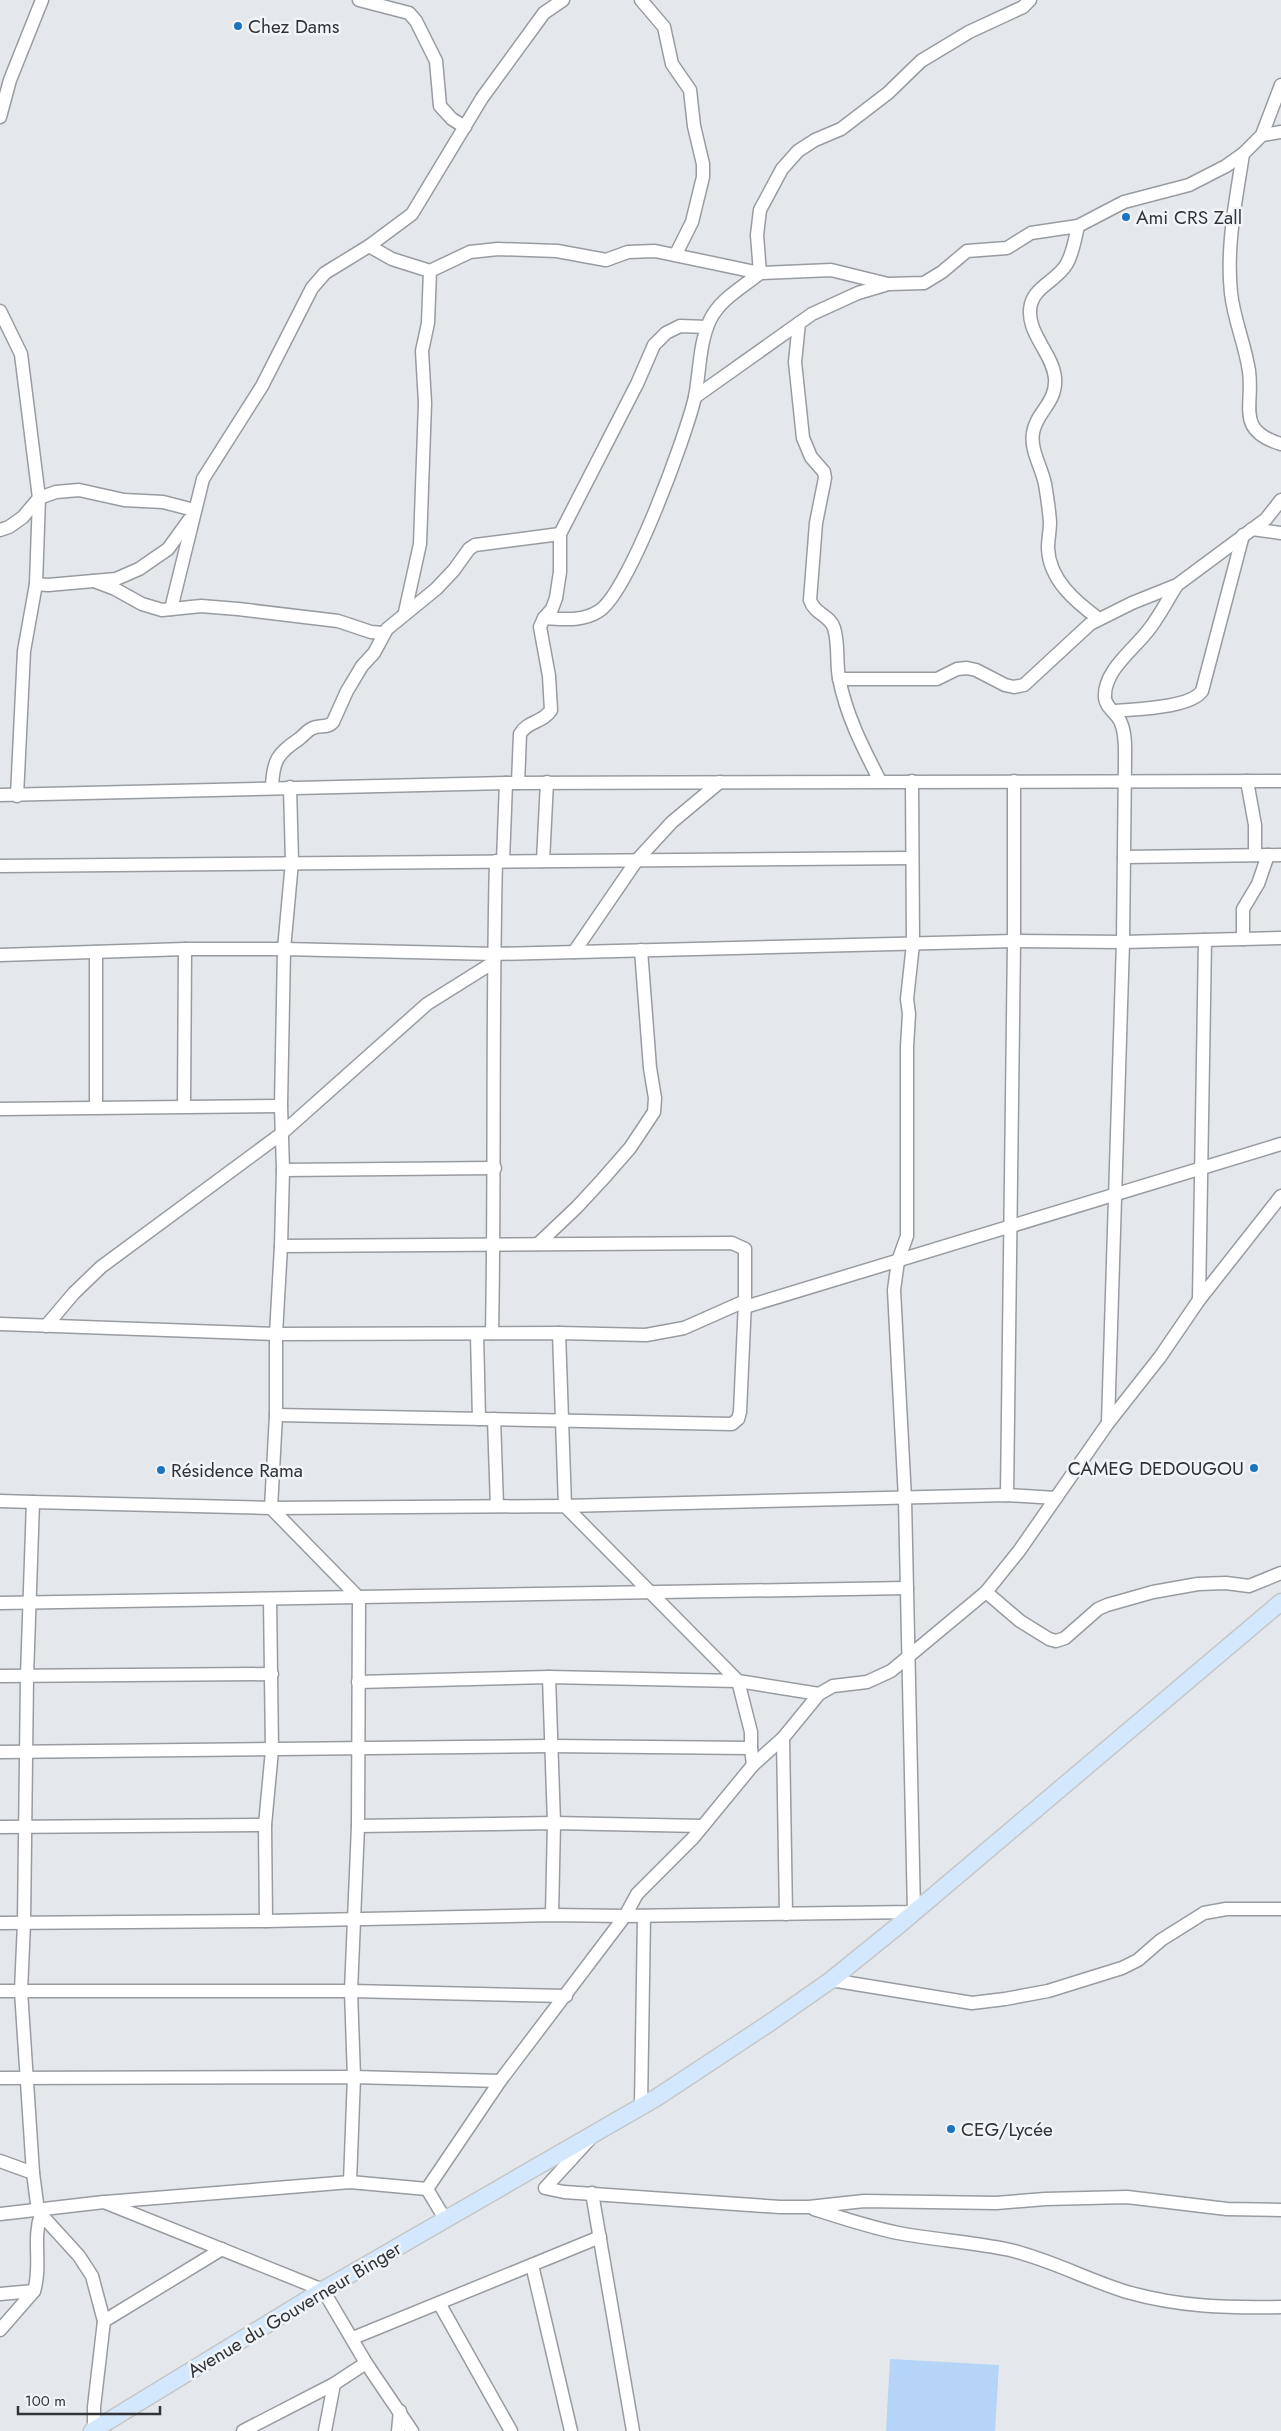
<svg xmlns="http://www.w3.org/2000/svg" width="1281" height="2431" viewBox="0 0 1281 2431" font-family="Jost,sans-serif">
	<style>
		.green { fill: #b5d4f7 }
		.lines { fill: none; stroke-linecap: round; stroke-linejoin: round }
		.minor-casing { stroke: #989ca0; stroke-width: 15 }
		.major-casing { stroke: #c5c6c6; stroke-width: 19 }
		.minor { stroke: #fff; stroke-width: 12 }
		.major { stroke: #d3e7fd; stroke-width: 16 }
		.poi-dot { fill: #1c74c1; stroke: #f1f5fa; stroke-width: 2 }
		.labels { text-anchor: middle; stroke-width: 5; stroke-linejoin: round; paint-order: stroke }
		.poi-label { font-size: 19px; fill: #313335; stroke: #f1f5fa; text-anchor: start }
		.street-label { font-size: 19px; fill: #313335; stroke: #f1f5fa }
	</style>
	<rect width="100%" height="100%" fill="#e4e8ed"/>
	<!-- green -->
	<path class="green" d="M890,2359l109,6 -4,66h-109z"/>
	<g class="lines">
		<!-- minor casing -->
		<g class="minor-casing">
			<g id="minor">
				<path d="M359,0l50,13 7,8 20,40 4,45 12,13 13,8"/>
				<path d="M641,0l23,27 8,37 18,26 4,36 9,38v13l-11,45 -16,32"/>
				<path d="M0,117l10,-37 32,-80"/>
				<path d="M1262,135l19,-50"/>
				<path d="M1243,154c-7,46 -17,92 -12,139 3,27 14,51 18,78 5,35 -14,59 32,73"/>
				<path d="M1078,226c-3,13 -5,28 -12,39 -9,15 -31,22 -35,39 -7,27 22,49 24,74 2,25 -19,34 -22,55 -3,17 9,35 12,51 2,12 4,25 5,38 0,9 -2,17 -2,26 1,32 28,54 51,71"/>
				<path d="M369,246l23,13 38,12 -2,52 -6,28 3,52 -5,141 -15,68"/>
				<path d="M430,271l40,-19 28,-3 59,2 49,9 22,-8 27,-1 105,22 71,-3 57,14 36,-1 18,-11 25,-21 40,-3 24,-15 47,-7 46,-24 65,-17 37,-19 17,-12 19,-19 19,-3"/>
				<path d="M760,273l-3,-38 3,-25 22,-41 16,-18 17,-11 26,-11 47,-36 33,-32 48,-29 54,-25 7,-7"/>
				<path d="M0,311l21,43 18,144 -3,86 -12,67 -7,145"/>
				<path d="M799,323l-4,39 8,76 8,19 13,15 1,6 -9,45 -6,77c4,14 20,15 24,28 5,16 2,34 5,50 7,37 24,70 41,103"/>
				<path d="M695,397l117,-83 46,-21 27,-8"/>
				<path d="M1252,529l29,4"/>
				<path d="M0,530l9,-3 14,-10 16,-19 17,-6 23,-2 45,10 39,2 31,8"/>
				<path d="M94,581l21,8 27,15 20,6 39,-4 37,3 100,12 33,11 12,1"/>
				<path d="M36,584l12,1 68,-6 23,-10 29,-20 21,-29"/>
				<path d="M171,609l32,-130 59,-93 50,-98 13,-15 44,-27 43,-32 70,-116 62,-85 19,-13"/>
				<path d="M544,618c19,1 38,4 55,-7 30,-19 87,-175 96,-214 5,-26 4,-53 15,-77 10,-21 33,-33 50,-47"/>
				<path d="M839,679h98l20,-10 10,-1 9,2 29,15 9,2 10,-2 66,-61 42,-21 45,-18 89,-66 15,-19"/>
				<path d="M1114,711c22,-2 76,-3 88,-20l41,-156"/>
				<path d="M1247,781l8,44v30"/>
				<path d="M518,783l2,-49c7,-13 23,-11 31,-24l-2,-34 -9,-49 4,-9 8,-9 4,-11 4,-26v-38l77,-150 17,-39 12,-12 14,-7 27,1"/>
				<path d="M272,787c1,-27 6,-34 27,-48 4,-3 8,-8 12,-10 8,-5 16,0 22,-7l14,-31 15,-25 12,-13 13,-24 49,-40 18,-19 15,-21 6,-4 85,-11"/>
				<path d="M0,795l506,-12 775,-2"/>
				<path d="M1124,857l157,-2"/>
				<path d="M503,861l3,-78"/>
				<path d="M543,861l4,-79"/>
				<path d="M0,866l912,-8"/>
				<path d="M1243,939v-30l15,-25 10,-29"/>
				<path d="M96,952v155"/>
				<path d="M574,952l63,-92 35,-38 48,-40"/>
				<path d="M0,955l185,-6h99l8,-87 -2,-75"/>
				<path d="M184,1106l1,-157"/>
				<path d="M0,1109l281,-3"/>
				<path d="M283,1170l212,-2"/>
				<path d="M538,1244l39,-37 25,-27 28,-32 24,-36 1,-14 -5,-30 -9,-118"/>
				<path d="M1199,1300l6,-360"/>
				<path d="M745,1307l536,-163"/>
				<path d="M0,1324l276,10 283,-1 87,2 38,-7 61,-27"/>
				<path d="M46,1326l28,-33 27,-26 180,-133 146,-130 67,-42"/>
				<path d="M492,1333c3,-157 0,-315 4,-472"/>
				<path d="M559,1333l6,173 442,-11 49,3"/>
				<path d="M477,1334l2,85"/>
				<path d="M276,1415l456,9 6,-5 2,-7 5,-111v-52l-13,-6 -451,3"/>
				<path d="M494,1419l3,87"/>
				<path d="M1108,1423l15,-481 2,-181c0,-12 1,-26 -4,-38 -3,-9 -15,-15 -16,-25 -2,-28 31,-50 45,-70 10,-13 18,-29 27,-43"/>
				<path d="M1007,1495l7,-554v-160"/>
				<path d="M0,1501l33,1"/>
				<path d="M986,1592l34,29 29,18 7,2 9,-3 33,-29 9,-4 46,-13 45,-8 28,-1 23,3 32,-13"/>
				<path d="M0,1603l907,-15"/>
				<path d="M0,1676l272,-2"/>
				<path d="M549,1677l5,146 -2,92"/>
				<path d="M358,1682l191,-5 189,4 13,51v16"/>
				<path d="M819,1694l-81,-13 -173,-175 -294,2 5,-93v-81l5,-88 2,-76 -2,-64 3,-157 210,5 520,-13 109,1 158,-4"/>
				<path d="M783,1738l3,176"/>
				<path d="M0,1752l550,-6 201,2 2,17"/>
				<path d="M358,1826l196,-3 148,3"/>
				<path d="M0,1827l265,-2"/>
				<path d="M266,1921l-1,-96 7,-75 -2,-151"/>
				<path d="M0,1923l266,-2 286,-6 73,1 289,-4 -9,-413 -11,-209 4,-29 9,-25v-189l2,-33 -2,-15 6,-55 -1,-163"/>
				<path d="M831,1980l141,23 33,-4 43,-8 74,-23 16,-8 23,-20 43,-27 22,-4h55"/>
				<path d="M0,1991h351l215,5"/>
				<path d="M0,2078l354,-1 146,4"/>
				<path d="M641,2106l3,-190"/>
				<path d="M589,2140l-44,48 19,4 216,15h29l55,-6 132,2 49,-4 82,-2 100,12 54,1"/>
				<path d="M0,2161l33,12"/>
				<path d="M427,2189l73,-108 125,-165 12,-22 56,-56 60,-73 30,-27 36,-44 14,-8 34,-4 24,-11 95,-79 33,-41 89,-128 52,-66 39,-57 82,-104"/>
				<path d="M427,2189l18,30"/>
				<path d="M592,2193l41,238"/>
				<path d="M106,2202l244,-20 77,7"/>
				<path d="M814,2209c28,9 55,18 84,24 37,7 75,9 112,17 41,10 78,30 117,42 53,15 100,16 154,15"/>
				<path d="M0,2214l104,-12 219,88 43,73 46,68"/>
				<path d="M532,2265l39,166"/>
				<path d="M0,2294l34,-3c8,-26 -2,-51 7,-77"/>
				<path d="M439,2303l72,128"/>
				<path d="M104,2321l118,-72"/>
				<path d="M0,2330l34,-39"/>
				<path d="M353,2338l247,-101"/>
				<path d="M94,2431v-24l10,-86 -12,-45 -13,-20 -41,-45 -5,-38 -12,-182 3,-68 3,-247 6,-174 238,6 88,90 -1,228 -7,165 3,86 -4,105"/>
				<path d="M243,2431l91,-47 32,-21"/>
				<path d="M325,2431l9,-47"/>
				<path d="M398,2431l2,-20"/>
			</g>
		</g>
		<!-- major casing -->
		<g class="major-casing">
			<path id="major" d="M92,2431l231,-141 333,-192 115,-76 60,-42 68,-55 382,-323"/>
		</g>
		<!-- minor -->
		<use href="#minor" class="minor"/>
		<!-- major -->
		<use href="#major" class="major"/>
	</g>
	<!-- markers -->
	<g class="poi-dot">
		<circle cx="238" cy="26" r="5"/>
		<circle cx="1126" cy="217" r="5"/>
		<circle cx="1254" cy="1468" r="5"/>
		<circle cx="161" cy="1470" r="5"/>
		<circle cx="951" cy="2129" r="5"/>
	</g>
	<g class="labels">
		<!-- poi labels -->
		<g class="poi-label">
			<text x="248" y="33">Chez Dams</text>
			<text x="1136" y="224">Ami CRS Zall</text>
			<text x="1244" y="1475" text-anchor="end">CAMEG DEDOUGOU</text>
			<text x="171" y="1477">Résidence Rama</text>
			<text x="961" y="2136">CEG/Lycée</text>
		</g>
		<!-- street labels -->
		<g class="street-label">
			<text transform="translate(294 2309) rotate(-31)" y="7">Avenue du Gouverneur Binger</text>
		</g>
	</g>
	<!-- scale -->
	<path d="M18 2406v8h142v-8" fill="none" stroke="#313335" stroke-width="2.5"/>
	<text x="25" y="2406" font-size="15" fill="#313335" stroke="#f1f5fa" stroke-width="4" paint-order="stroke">100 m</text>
</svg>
